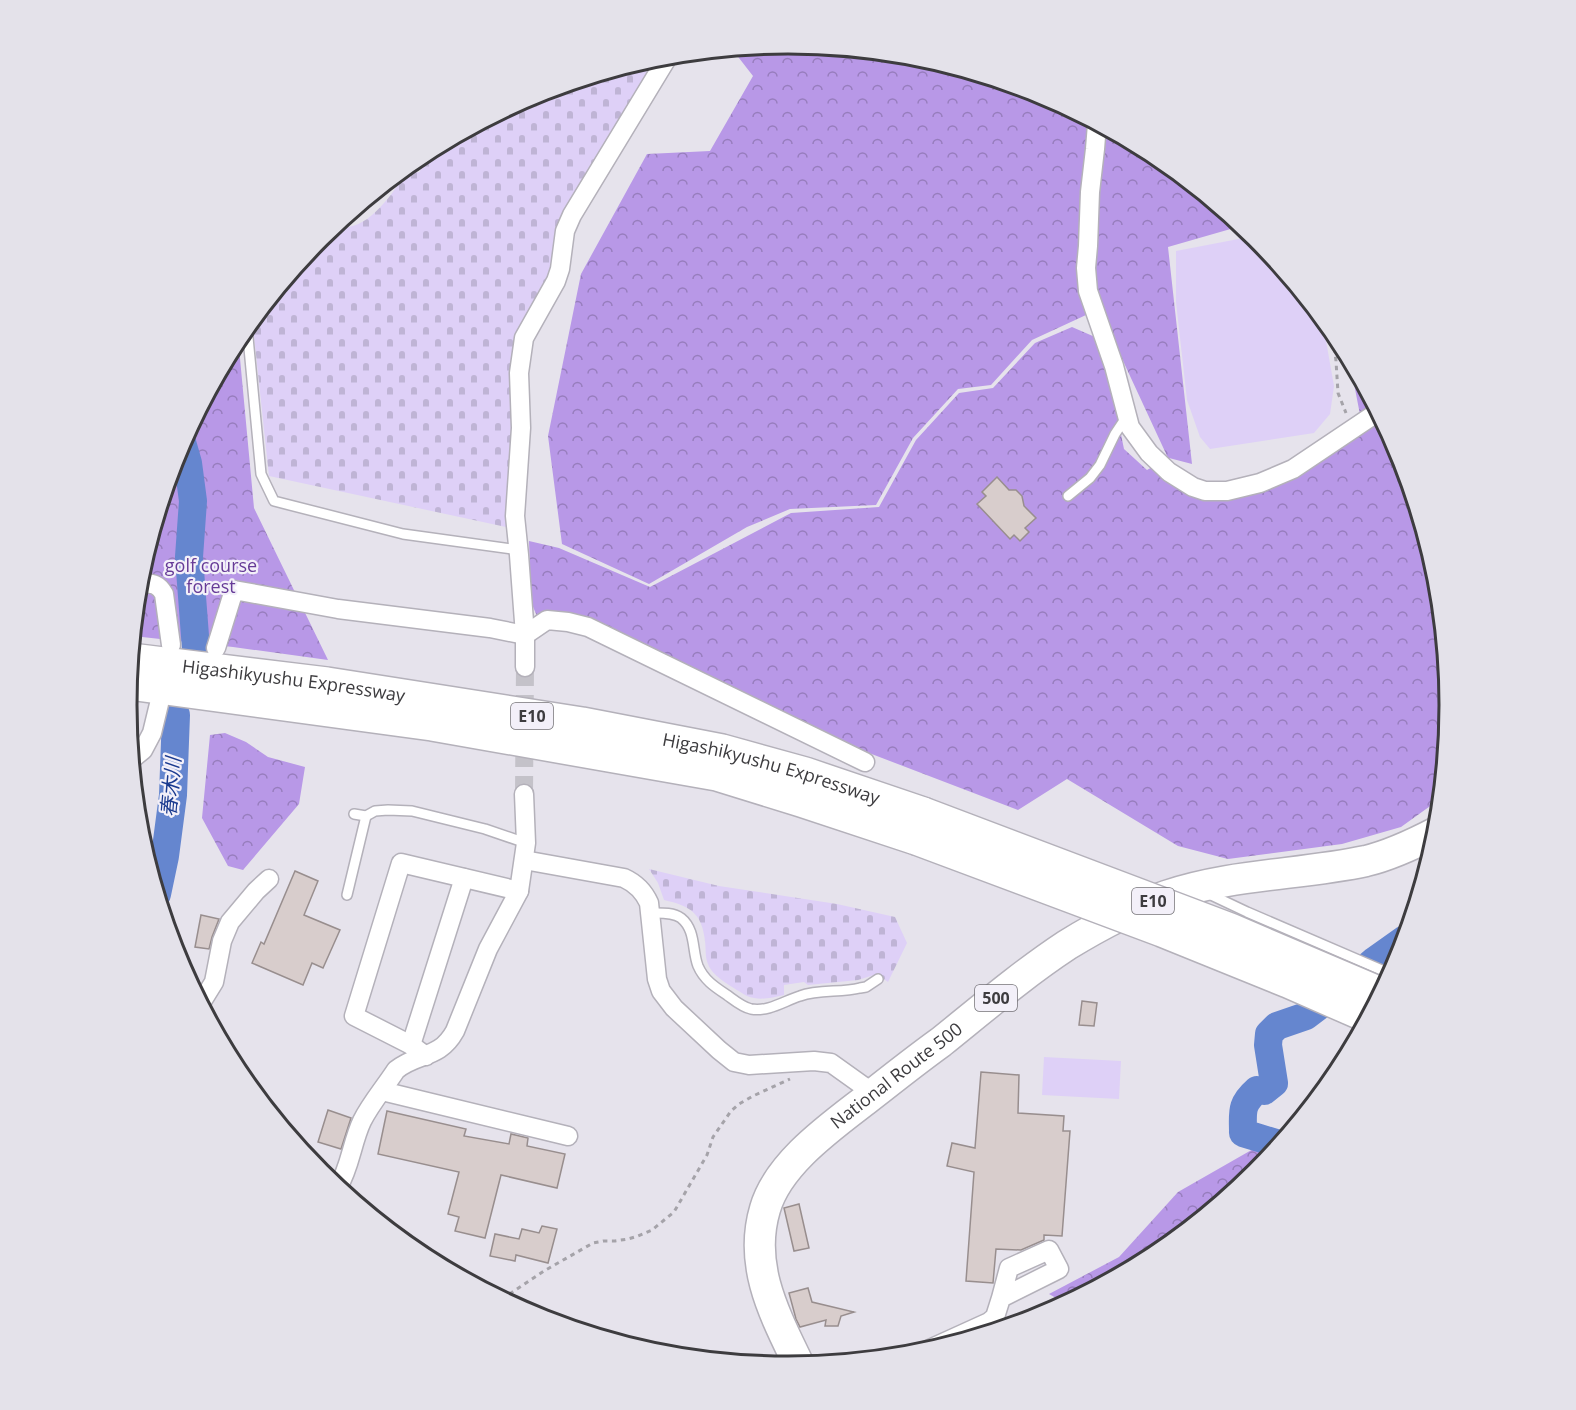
<svg xmlns="http://www.w3.org/2000/svg" width="1576" height="1410" viewBox="0 0 1576 1410" font-family="'Open Sans','Noto Sans JP',sans-serif">
	<style>
		.forest { fill: url(#forest-crowns) }
		.cemetery { fill: url(#cemetery-stones) }
		.garden { fill: #ded0f7 }
		.lines { fill: none; stroke-linecap: round; stroke-linejoin: round }
		.river { stroke: #6586cf; stroke-width: 28 }
		.building { fill: #d8cdcc; stroke: #988e8e; stroke-width: 1.5 }
		.minor-tunnel { stroke: #c4c2c9; stroke-width: 18; stroke-dasharray: 18 9; stroke-linecap: butt }
		.service-casing { stroke: #b4b1ba; stroke-width: 12 }
		.minor-casing { stroke: #b4b1ba; stroke-width: 21 }
		.trunk-casing { stroke: #b4b1ba; stroke-width: 33 }
		.motorway-casing { stroke: #b4b1ba; stroke-width: 36 }
		.path { stroke: #a5a3a9; stroke-width: 3; stroke-dasharray: 4.5 4.5; stroke-linecap: butt }
		.service { stroke: #fff; stroke-width: 9 }
		.minor { stroke: #fff; stroke-width: 18 }
		.trunk { stroke: #fff; stroke-width: 30 }
		.motorway { stroke: #fff; stroke-width: 33 }
		.motorway-bridge-casing { stroke: #b4b1ba; stroke-width: 36; stroke-linecap: butt }
		.motorway-bridge { stroke: #fff; stroke-width: 33 }
		.labels { text-anchor: middle; stroke-width: 4.5; stroke-linejoin: round; paint-order: stroke }
		.shield { fill: #f3f0f9; stroke: #747277; stroke-width: 1.5 }
		.shield-label { font-size: 16px; font-weight: bold; fill: #3d3c3f }
		.park-label { font-size: 18px; fill: #663b97; stroke: #f3f0f9 }
		.street-label { font-size: 18px; fill: #3d3c3f; stroke: #f3f0f9 }
		.water-label { font-size: 20px; font-style: italic; fill: #1a3a8f; stroke: #f3f0f9 }
		.rim { fill: none; stroke: #3d3c3f; stroke-width: 3 }
	</style>
	<defs>
		<pattern id="forest-crowns" width="20" height="18" patternUnits="userSpaceOnUse" patternTransform="scale(1.5)"><rect width="20" height="18" fill="#b898e7"/><path d="M2 6a3 3 0 1 1 6 0M12 15a3 3 0 1 1 6 0" fill="none" stroke="#977dbd"/></pattern>
		<pattern id="cemetery-stones" width="16" height="16" patternUnits="userSpaceOnUse" patternTransform="scale(1.5)"><rect width="16" height="16" fill="#ded0f7"/><path d="M2 7V4a2 2 0 0 1 4 0v3zM10 15v-3a2 2 0 0 1 4 0v3z" fill="#bfb4d5"/></pattern>
	</defs>
	<rect width="100%" height="100%" fill="#e6e3ec"/>
	<!-- forest -->
	<g class="forest">
		<path d="M788,44l129,12 124,38 115,61 85,71 -73,21 24,217 -23,-6 8,28 53,8 133,-64 -14,-72 50,94 38,124 12,129 -9,94 -39,28 -59,17 -114,15 -50,-13 -111,-67 -49,31 -149,-57 -272,-116 -30,-9 -30,-12 -7,-16 -3,-14 3,-17 -1,-28 30,7 91,39 141,-74 88,-6 37,-67 43,-47 34,-5 42,-45 37,-16 23,10 15,44 14,68 23,21 21,-12 -69,-149 -67,31 -41,45 -33,4 -45,49 -37,67 -86,4 -43,18 -98,57 -87,-40 -14,-108 33,-162 66,-120 63,-3 43,-75 -21,-27z"/>
		<path d="M238,337l16,171 74,152 -95,-13 -100,-11 6,-60 38,-124z"/>
		<path d="M225,733l21,9 22,15 37,10 -6,37 -56,66 -15,-4 -26,-48 8,-83z"/>
		<path d="M1295,1125l-39,48 -101,82 -90,48 -16,-9 70,-37 59,-65z"/>
	</g>
	<!-- cemetery -->
	<g class="cemetery">
		<path d="M659,56l-107,215 -36,64 -5,23 4,79 -9,90 -237,-51 -15,-140v-18l66,-81 14,-11c33,9 56,-31 73,-53l13,-1 3,-19 112,-59z"/>
		<path d="M649,869l70,17 118,18 58,13 12,26 -19,39 -11,-8 -19,6 -50,5 -4,-3 -20,3v10c-13,3 -25,6 -37,1 -11,-7 -35,-19 -39,-32 -3,-6 -2,-16 -3,-23 -3,-28 -15,-35 -41,-41l-6,-17z"/>
	</g>
	<!-- garden -->
	<g class="garden">
		<path d="M1254,236l68,82 12,68 -4,28 -16,19 -104,16 -10,-12 -13,-37 -11,-98v-51z"/>
		<path d="M1044,1057l77,4 -2,38 -77,-4z"/>
	</g>
	<g class="lines">
		<!-- river -->
		<g class="river">
			<path d="M182,442l6,21 5,38 -4,56 7,92"/>
			<path d="M157,894l8,-38 8,-61 3,-80"/>
			<path d="M1279,1144l-36,-11c0,-21 -3,-28 14,-43l7,1 10,-8 -6,-38 1,-11 8,-8 29,-10 34,-26 34,-29 31,-22"/>
		</g>
	</g>
	<!-- building -->
	<g class="building">
		<path d="M997,477l12,13h7l6,6 2,10 12,12 -11,10 4,4 -9,9 -6,-6 -4,4 -33,-35 9,-8 -4,-4z"/>
		<path d="M295,871l23,10 -14,34 36,15 -17,38 -11,-5 -9,22 -51,-22 9,-21 3,2z"/>
		<path d="M201,915l18,4 -7,18 -3,12 -14,-2z"/>
		<path d="M1082,1001l15,2 -3,23 -15,-1z"/>
		<path d="M981,1072l38,3 -1,38 46,3 -1,15h7l-8,105 -18,-1v5l-23,10 -25,-1 -3,34 -27,-2 8,-109 -27,-6 5,-23 23,5z"/>
		<path d="M328,1110l23,8 -10,31 -23,-7z"/>
		<path d="M387,1111l79,18 -2,7 45,8 2,-10 17,4 -1,8 38,8 -8,34 -56,-13 -16,63 -30,-7 4,-14 -11,-3 11,-42 -81,-18z"/>
		<path d="M799,1204l10,44 -15,3 -10,-43z"/>
		<path d="M542,1226l15,3 -9,34 -32,-8 -1,6 -25,-5 5,-22 24,5 3,-10 17,4z"/>
		<path d="M808,1288l4,14 42,10 -13,4 -3,10h-13l1,-6 -26,7 -4,-8 -7,-26z"/>
	</g>
	<g class="lines">
		<!-- minor-tunnel -->
		<path class="minor-tunnel" d="M524,794l1,-127"/>
		<!-- service casing -->
		<g class="service-casing">
			<g id="service">
				<path d="M247,327l14,147 13,27 129,33 116,16"/>
				<path d="M1068,496l22,-18 10,-13 15,-31 12,-18"/>
				<path d="M354,814l12,2 9,-5 13,-1 24,1 73,18 41,14"/>
				<path d="M1209,894l38,18 144,62"/>
				<path d="M347,895l19,-79"/>
				<path d="M650,913c10,0 23,-1 31,5 15,12 11,33 17,48 6,14 17,21 29,29 7,5 15,12 24,14 18,3 33,-8 49,-13 19,-7 41,-3 60,-8l6,-1 12,-8"/>
			</g>
		</g>
		<!-- minor casing -->
		<g class="minor-casing">
			<g id="minor">
				<path d="M1097,124l-2,25 -5,43 -2,54 -2,22 2,23 26,75 16,61 19,26 20,19 24,15 12,4h22l33,-8 33,-14 85,-57"/>
				<path d="M139,583c12,1 18,-1 25,11l7,51"/>
				<path d="M216,648l18,-58 104,19 152,19 35,7 22,-15 21,2 20,5 277,135"/>
				<path d="M525,667v-32l-6,-80 -4,-39 6,-88 -2,-55 5,-35 32,-57 4,-12 5,-38 7,-16 97,-160"/>
				<path d="M132,759l11,-9 9,-17 7,-29"/>
				<path d="M524,860l100,18c11,5 20,14 25,25l8,76 4,12 13,17 45,42 15,12 15,3 65,-4 17,2 42,30"/>
				<path d="M201,1003l13,-21 8,-41 8,-19 26,-31 13,-12"/>
				<path d="M411,1045l53,-167"/>
				<path d="M426,1056l-15,-11 -57,-29 47,-153 118,28"/>
				<path d="M382,1091l186,45"/>
				<path d="M338,1187c12,-19 14,-45 24,-66 9,-18 23,-34 34,-51 22,-18 43,-10 59,-39l33,-82 31,-58 7,-48 -2,-49"/>
				<path d="M923,1352l66,-30 6,-5 6,-19 58,-29 -10,-19 -40,18 -8,30"/>
			</g>
		</g>
		<!-- trunk casing -->
		<g class="trunk-casing">
			<g id="trunk">
				<path id="s1" d="M799,1365c-24,-50 -51,-99 -34,-156 13,-46 67,-83 103,-111 24,-19 48,-38 73,-56 41,-33 82,-68 126,-97 31,-19 65,-37 99,-49 65,-22 134,-21 200,-35 25,-6 48,-17 71,-29"/>
			</g>
		</g>
		<!-- motorway casing -->
		<g class="motorway-casing">
			<g id="motorway">
				<path id="s2" d="M131,660l196,24 255,40 140,27 83,23 118,40"/>
				<path d="M129,683l303,41 285,50 84,26 115,38"/>
			</g>
		</g>
		<!-- path -->
		<g class="path">
			<path d="M1332,330l4,31 2,32 8,20"/>
			<path d="M502,1299l42,-28 49,-28 10,-2h12l13,-2 10,-3 14,-6 22,-18 33,-57 6,-18 18,-26 8,-7 14,-8 37,-17"/>
		</g>
		<!-- service -->
		<use href="#service" class="service"/>
		<!-- minor -->
		<use href="#minor" class="minor"/>
		<!-- trunk -->
		<use href="#trunk" class="trunk"/>
		<!-- motorway -->
		<use href="#motorway" class="motorway"/>
		<!-- motorway-bridge casing -->
		<g class="motorway-bridge-casing">
			<g id="motorway-bridge">
				<path d="M923,814l307,116 150,64"/>
				<path d="M916,838l246,92 126,51 80,35"/>
			</g>
		</g>
		<!-- motorway-bridge -->
		<use href="#motorway-bridge" class="motorway-bridge"/>
	</g>
	<g class="labels">
		<!-- shield labels -->
		<g class="shield">
			<rect x="511" y="703" width="42" height="26" rx="4.5"/>
			<rect x="1132" y="888" width="42" height="26" rx="4.5"/>
			<rect x="975" y="985" width="42" height="26" rx="4.5"/>
		</g>
		<g class="shield-label">
			<text x="532" y="722">E10</text>
			<text x="1153" y="907">E10</text>
			<text x="996" y="1004">500</text>
		</g>
		<!-- park labels -->
		<g class="park-label">
			<text x="211" y="572">golf course<tspan x="211" dy="21">forest</tspan></text>
		</g>
		<!-- street labels -->
		<g class="street-label">
			<text dy="6" stroke="none"><textPath href="#s2" startOffset="164">Higashikyushu Expressway</textPath></text>
			<text dy="6" stroke="none"><textPath href="#s2" startOffset="650">Higashikyushu Expressway</textPath></text>
			<text dy="6" stroke="none"><textPath href="#s1" startOffset="354">National Route 500</textPath></text>
		</g>
		<!-- water labels -->
		<g class="water-label">
			<text transform="translate(171 787) rotate(-85)" y="7">春木川</text>
		</g>
	</g>
	<!-- crop -->
	<path d="M0 0H1576V1410H0ZM137 705a651 651 0 1 1 1302 0a651 651 0 1 1-1302 0Z" fill="#e4e2ea" fill-rule="evenodd"/>
	<path class="rim" d="M137 705a651 651 0 1 1 1302 0a651 651 0 1 1-1302 0Z"/>
</svg>
